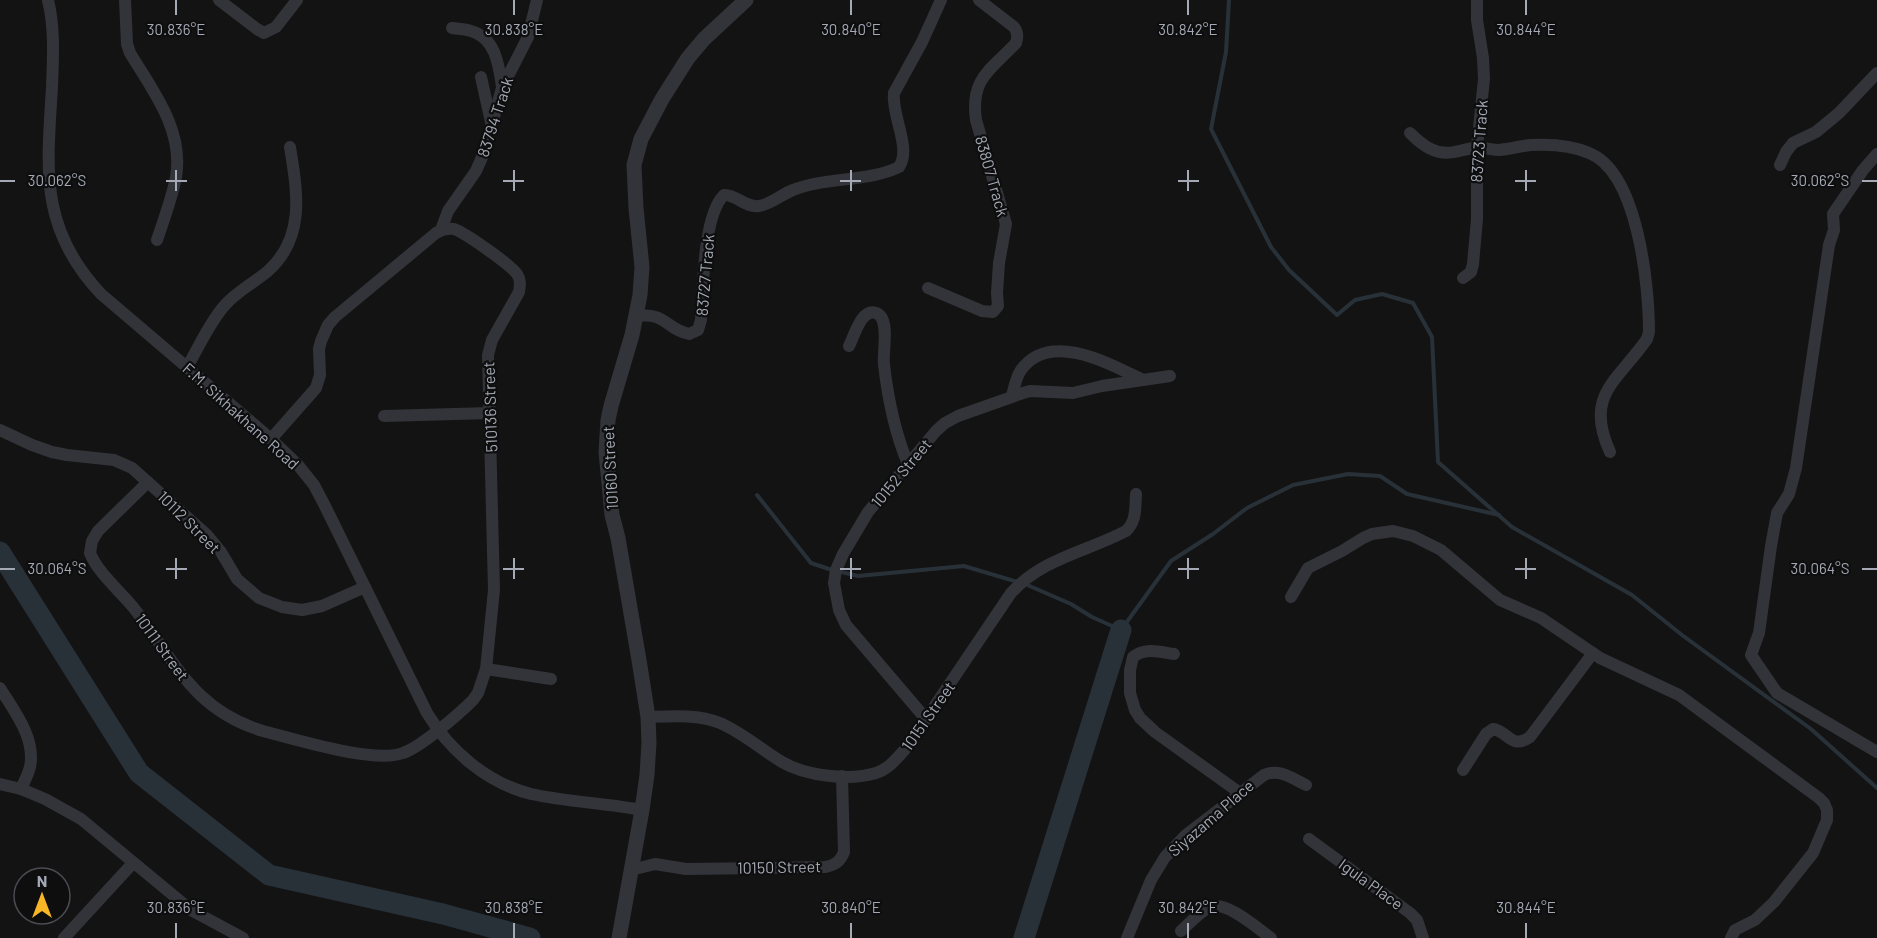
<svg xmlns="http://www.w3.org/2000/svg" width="1877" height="938" viewBox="0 0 1877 938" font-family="Barlow,sans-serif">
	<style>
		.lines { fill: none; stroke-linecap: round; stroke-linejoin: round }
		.stream { stroke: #283138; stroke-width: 4 }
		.river { stroke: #283138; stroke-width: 21 }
		.minor { stroke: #333439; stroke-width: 12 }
		.tertiary { stroke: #333439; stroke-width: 15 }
		.ticks { fill: none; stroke: #a4a9b5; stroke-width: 2 }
		.labels { text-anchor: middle; stroke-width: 4.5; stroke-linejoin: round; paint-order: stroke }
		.street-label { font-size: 16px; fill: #a4a9b5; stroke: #0e0e0f }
		.ticks-label { font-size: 15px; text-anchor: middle; fill: #a4a9b5; stroke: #0e0e0f; stroke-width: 4.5; stroke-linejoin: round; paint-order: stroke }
	</style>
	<rect width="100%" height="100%" fill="#131314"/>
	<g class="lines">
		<!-- stream -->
		<g class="stream">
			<path d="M1229,0l-3,52 -15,77 60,118 18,23 48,45 18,-15 27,-6 31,9 19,34 6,125 74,65 120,68 50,40 129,94 66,59"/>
			<path d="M757,495l54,68 18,6 29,7 106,-10 54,16"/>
			<path d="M1025,584l46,20 21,13 29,13 50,-69 42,-27 34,-26 46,-23 55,-11 32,2 27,18 92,21"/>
		</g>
		<!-- river -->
		<g class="river">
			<path d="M0,552l139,221 130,102 174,39 87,24"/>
			<path d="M1024,938l97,-308"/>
		</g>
		<!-- minor -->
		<g class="minor">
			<path d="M48,0c7,29 5,58 4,87 -5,83 -13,141 49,207l170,145 27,26 16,20 11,21 102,207c23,38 60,70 104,81 37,8 74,9 111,16"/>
			<path d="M125,0l2,44 3,9c23,38 54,77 46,124 -4,21 -12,42 -19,63"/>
			<path d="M219,0l38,29 7,4 12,-6 21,-27"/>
			<path d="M452,28c6,1 13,1 19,3 25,7 28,35 31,56"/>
			<path d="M481,77l10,45"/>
			<path d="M1410,133c12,12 26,23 44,19 7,-1 15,-4 22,-4 8,-1 15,2 23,2 11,-1 21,-4 32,-5 19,-1 40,0 58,8 49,19 60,133 60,179l-2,7c-30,43 -63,56 -37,113"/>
			<path d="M1877,154l-14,16 -30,44 1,16 -5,15 -33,223 -7,26 -12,19 -6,33 -12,87 -8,22 26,38 100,59"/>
			<path d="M1780,165l6,-13 7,-9 23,-11 23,-19 38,-40"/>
			<path d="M441,230l7,-19 28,-40 7,-16 19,-67 26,-51 9,-37"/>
			<path d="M1463,278l8,-6 2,-8 4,-45v-72l7,-68 -1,-21 -6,-38v-20"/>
			<path d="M928,288l54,23 11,1 5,-6 -1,-13 2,-30 7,-39 -30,-104c-6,-42 15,-50 40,-77 2,-6 2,-11 -2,-16l-35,-27"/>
			<path d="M636,316c31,-4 29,13 53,18l9,-4 3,-10c2,-30 2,-105 23,-125 12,-1 21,13 35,11 11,-1 23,-12 34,-16 31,-13 76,-8 106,-23 13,-19 -8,-52 -5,-74l28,-51 19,-42"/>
			<path d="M849,346c5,-9 12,-38 27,-33 15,5 6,40 8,52 4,34 11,68 24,99"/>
			<path d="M187,367c12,-20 22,-44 38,-62 12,-14 29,-22 43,-34 38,-34 29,-80 22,-124"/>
			<path d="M1012,396c2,-8 4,-19 9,-26 29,-40 89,-6 122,10"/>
			<path d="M384,416l106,-3"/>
			<path d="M0,430l32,15 20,7 15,3 47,5 18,8 75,67 14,17 16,27 22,19 23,9 20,3 20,-4 43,-19"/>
			<path d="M148,482l-50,49 -6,10 -2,12c8,20 29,37 43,54 41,52 59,103 130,124 31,8 112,33 140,22 18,-6 56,-39 70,-53l5,-7 8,-24 8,-79 -6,-235 4,-15 27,-48c1,-7 2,-12 -2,-18 -6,-9 -53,-42 -63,-45 -7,-1 -13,1 -18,4l-101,84 -7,8 -7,16 -2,8 1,26 -4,13 -45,51"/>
			<path d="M1291,597l17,-29 34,-17 21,-13 9,-4 21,-3 20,5 28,14 59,50 41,18 59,40 79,37 140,103 5,5 3,7v10l-14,33 -39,49 -19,18 -20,10 -4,8"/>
			<path d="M1174,654c-14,-2 -28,-7 -41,3l-3,13v23l5,17 5,8 15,14 85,61"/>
			<path d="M486,669l65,10"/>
			<path d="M0,688c14,23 36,50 30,79 -2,8 -6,15 -9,22"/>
			<path d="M648,717c24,-1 50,-3 72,6 23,10 42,27 62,39 24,14 68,19 94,11 13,-4 22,-16 31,-26l104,-154c32,-35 75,-41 115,-62 11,-10 9,-24 10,-37"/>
			<path d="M926,719l-80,-94 -7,-15 -5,-27 2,-13 7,-16 25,-42 68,-81 9,-8 13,-7 65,-23 7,-2 43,2 29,-7 68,-10"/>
			<path d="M1463,770l23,-36 7,-5c15,2 18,21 37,8l63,-84"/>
			<path d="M0,784l21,5 24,10 36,20 110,91 52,28"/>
			<path d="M1309,839l101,74 7,7 6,18"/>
			<path d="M631,870l24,-6 31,5 139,-2c10,-2 15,-5 19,-15l-2,-76"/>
			<path d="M1181,931c8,-7 18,-19 29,-24 16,-7 48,22 61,31"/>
			<path d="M64,938l69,-75"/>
			<path d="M1127,938l24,-58 14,-23 21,-22 78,-60c15,-7 28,3 42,10"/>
		</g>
		<!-- tertiary -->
		<path class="tertiary" d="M619,938l23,-128 5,-35 2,-32 -1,-26 -9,-57 -21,-122 -6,-23 -6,-63 2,-32 3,-14 21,-71 8,-40 2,-28 -6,-59 -2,-43 7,-26 21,-40 26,-41 16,-19 42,-39"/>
	</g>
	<!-- ticks -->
	<path class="ticks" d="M176,0v15M514,0v15M851,0v15M1188,0v15M1526,0v15M176,170v21M514,170v21M851,170v21M1188,170v21M1526,170v21M0,181h15M166,181h21M503,181h21M840,181h21M1178,181h21M1515,181h21M1862,181h15M176,558v21M514,558v21M851,558v21M1188,558v21M1526,558v21M0,569h15M166,569h21M503,569h21M840,569h21M1178,569h21M1515,569h21M1862,569h15M176,923v15M514,923v15M851,923v15M1188,923v15M1526,923v15"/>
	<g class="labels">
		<!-- street labels -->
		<g class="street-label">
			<text transform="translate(495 117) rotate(-72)" y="6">83794 Track</text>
			<text transform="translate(1479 141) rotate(-86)" y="6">83723 Track</text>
			<text transform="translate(992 176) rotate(74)" y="6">83807 Track</text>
			<text transform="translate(705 275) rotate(-85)" y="6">83727 Track</text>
			<text transform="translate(490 407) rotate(-92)" y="6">510136 Street</text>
			<text transform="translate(241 416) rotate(42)" y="6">F.M. Sikhakhane Road</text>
			<text transform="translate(610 468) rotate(-93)" y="6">10160 Street</text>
			<text transform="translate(901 473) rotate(-50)" y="6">10152 Street</text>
			<text transform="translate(189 522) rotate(45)" y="6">10112 Street</text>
			<text transform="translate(162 647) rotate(54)" y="6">10111 Street</text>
			<text transform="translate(928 716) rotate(-55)" y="6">10151 Street</text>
			<text transform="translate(1211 818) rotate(-41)" y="6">Siyazama Place</text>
			<text transform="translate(779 867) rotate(-1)" y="6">10150 Street</text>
			<text transform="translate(1371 884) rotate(36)" y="6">Igula Place</text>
		</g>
	</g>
	<g class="ticks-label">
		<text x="176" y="35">30.836°E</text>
		<text x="514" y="35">30.838°E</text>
		<text x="851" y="35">30.840°E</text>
		<text x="1188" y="35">30.842°E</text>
		<text x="1526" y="35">30.844°E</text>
		<text x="57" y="186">30.062°S</text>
		<text x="1820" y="186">30.062°S</text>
		<text x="57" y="574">30.064°S</text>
		<text x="1820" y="574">30.064°S</text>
		<text x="176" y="913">30.836°E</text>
		<text x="514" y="913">30.838°E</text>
		<text x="851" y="913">30.840°E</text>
		<text x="1188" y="913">30.842°E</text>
		<text x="1526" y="913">30.844°E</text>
	</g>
	<!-- north arrow -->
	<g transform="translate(42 896)"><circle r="28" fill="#0e0e0f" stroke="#4a4c51" stroke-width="1.5"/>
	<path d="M0-4.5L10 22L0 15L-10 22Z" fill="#f8b526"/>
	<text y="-9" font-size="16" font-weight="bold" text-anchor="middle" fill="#a4a9b5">N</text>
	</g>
</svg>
